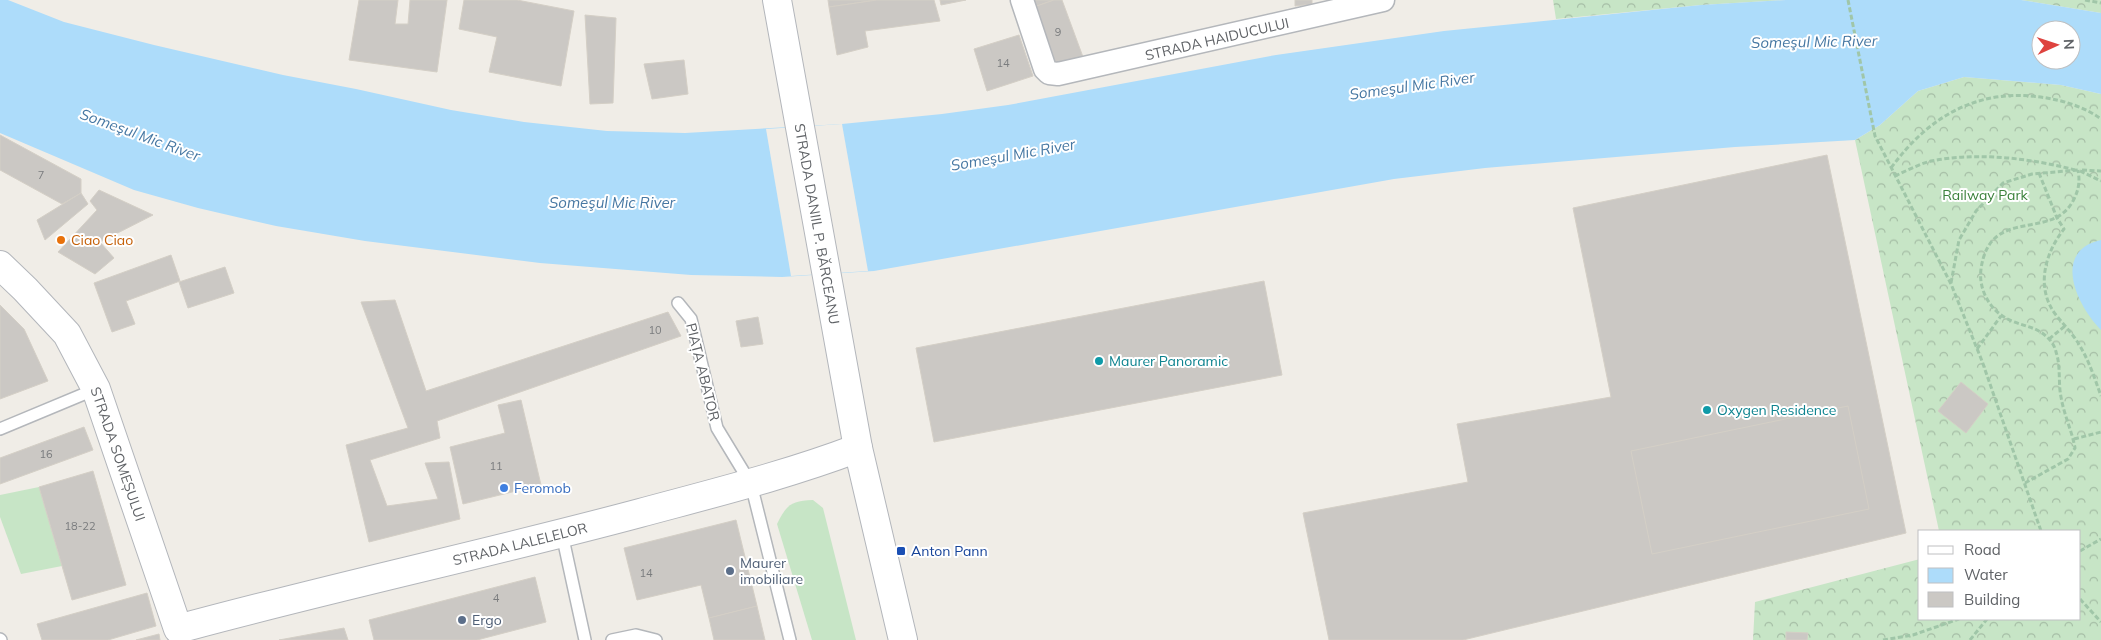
<svg xmlns="http://www.w3.org/2000/svg" width="2101" height="640" viewBox="0 0 2101 640" font-family="Mulish,sans-serif">
	<style>
		.grass { fill: #c7e5c6 }
		.forest { fill: url(#forest-crowns) }
		.water { fill: #addcfa; fill-rule: evenodd }
		.pier { fill: #f0ede7 }
		.building { fill: #cbc8c4; stroke: #d4cfc6 }
		.lines { fill: none; stroke-linecap: round; stroke-linejoin: round }
		.lane-casing { stroke: #b4b7bb; stroke-width: 14 }
		.street-casing { stroke: #b4b7bb; stroke-width: 25 }
		.secondary-casing { stroke: #b3b6bb; stroke-width: 30 }
		.path { stroke: #a0c6a8; stroke-width: 3; stroke-dasharray: 5 2.5; stroke-linecap: butt }
		.lane { stroke: #fff; stroke-width: 11 }
		.street { stroke: #fff; stroke-width: 22 }
		.secondary { stroke: #fff; stroke-width: 28 }
		.food-dot { fill: #e8710a; stroke: #fff; stroke-width: 2 }
		.culture-dot { fill: #0f9aa8; stroke: #fff; stroke-width: 2 }
		.shop-dot { fill: #3f7fe0; stroke: #fff; stroke-width: 2 }
		.transit-dot { fill: #1a4fb4; stroke: #fff; stroke-width: 2 }
		.service-dot { fill: #5c6f8a; stroke: #fff; stroke-width: 2 }
		.labels { text-anchor: middle; stroke-width: 4; stroke-linejoin: round; paint-order: stroke }
		.number-label { font-size: 11px; fill: #7a7c7e }
		.street-label { font-size: 14px; fill: #5f6266; stroke: #fff }
		.park-label { font-size: 14px; fill: #3b813b; stroke: #fff }
		.food-label { font-size: 14px; fill: #c56008; stroke: #fff; text-anchor: start }
		.culture-label { font-size: 14px; fill: #0d838f; stroke: #fff; text-anchor: start }
		.shop-label { font-size: 14px; fill: #366cbe; stroke: #fff; text-anchor: start }
		.transit-label { font-size: 14px; fill: #164399; stroke: #fff; text-anchor: start }
		.service-label { font-size: 14px; fill: #4e5e75; stroke: #fff; text-anchor: start }
		.water-label { font-size: 15px; font-style: italic; fill: #4778a3; stroke: #fff }
	</style>
	<defs>
		<pattern id="forest-crowns" width="20" height="18" patternUnits="userSpaceOnUse" patternTransform="scale(1.25)"><rect width="20" height="18" fill="#c7e5c6"/><path d="M2 6a3 3 0 1 1 6 0M12 15a3 3 0 1 1 6 0" fill="none" stroke="#a5bda5"/></pattern>
	</defs>
	<rect width="100%" height="100%" fill="#f0ede7"/>
	<!-- grass -->
	<g class="grass">
		<path d="M39,487l23,79 -41,8 -21,-57v-22z"/>
		<path d="M813,500l10,8 33,132h-44l-35,-116c10,-20 14,-23 36,-24z"/>
	</g>
	<!-- forest -->
	<g class="forest">
		<path d="M1553,0h233l-85,5 -145,14z"/>
		<path d="M2021,0h80v13z"/>
		<path d="M1964,77l97,8 40,9v546h-348l2,-38 165,-43v60h160v-88h-141l-84,-391 25,-15 38,-34z"/>
	</g>
	<!-- water -->
	<g class="water">
		<path d="M0,0h8l56,22 90,23 129,30 73,14 95,21 73,12 83,9 78,2 157,-9 100,-10 66,-9 268,-50 168,-24 257,-26 85,-5h235l80,13v81l-40,-9 -97,-8 -46,14 -38,34 -25,15 -120,7 -250,21 -91,11 -520,92 -92,6 -91,-2 -151,-12 -175,-22 -89,-15 -78,-18 -64,-18 -134,-57zM2041,30h30v30h-30z"/>
		<path d="M2101,240v90c-24,-24 -50,-79 0,-90z"/>
	</g>
	<!-- pier -->
	<path class="pier" d="M842,124l26,147 -77,5 -25,-147z"/>
	<!-- building -->
	<g class="building">
		<path d="M359,0h39l-3,24h13l2,-24h37l-10,72 -88,-12z"/>
		<path d="M464,0h53l57,11 -13,75 -72,-14 8,-35 -38,-8z"/>
		<path d="M828,0h49l-48,7z"/>
		<path d="M877,0h57l6,21 -75,10 3,16 -31,8 -8,-48z"/>
		<path d="M940,0h26l-25,5z"/>
		<path d="M1032,0h22l-20,7z"/>
		<path d="M1054,0h8l21,57 -27,10 -22,-60z"/>
		<path d="M1295,0h17v4l-17,2z"/>
		<path d="M585,15l31,3 -3,85 -23,1z"/>
		<path d="M1019,35l14,41 -46,15 -13,-42z"/>
		<path d="M684,60l4,34 -36,5 -8,-35z"/>
		<path d="M0,135l81,44v14l-19,11 -62,-34z"/>
		<path d="M1827,155l79,378 -443,107h-134l-26,-127 165,-31 -11,-58 154,-27 -38,-189z"/>
		<path d="M99,190l54,25 -53,27 14,16 -19,16 -37,-22 39,-42 -7,-9z"/>
		<path d="M81,193l7,11 -43,36 -8,-20z"/>
		<path d="M171,255l9,26 -54,20 9,23 -23,8 -18,-49z"/>
		<path d="M225,267l9,26 -46,15 -9,-26z"/>
		<path d="M1264,281l18,94 -348,67 -18,-94z"/>
		<path d="M395,300l31,91 242,-79 13,24 -244,85 3,17 -70,22 17,46 51,-7 -13,-36 24,-1 11,57 -91,23 -23,-97 62,-17 -47,-126z"/>
		<path d="M0,305l24,24 24,52 -48,18z"/>
		<path d="M758,317l5,27 -22,3 -5,-26z"/>
		<path d="M1961,382l27,22 -22,29 -28,-22z"/>
		<path d="M521,400l20,85 -78,19 -13,-57 55,-14 -7,-28z"/>
		<path d="M1848,406l21,103 -217,45 -21,-103z"/>
		<path d="M84,427l9,23 -93,34v-26z"/>
		<path d="M93,471l33,114 -54,15 -33,-113z"/>
		<path d="M736,520l21,86 -48,12 -8,-33 -64,15 -13,-52z"/>
		<path d="M535,577l11,45 -69,18h-103l-5,-20z"/>
		<path d="M147,593l9,33 -48,14h-66l-5,-16z"/>
		<path d="M757,606l8,34h-51l-5,-22z"/>
		<path d="M344,628l4,12h-69z"/>
		<path d="M1786,632l22,1 -1,7h-21z"/>
		<path d="M159,634l1,6h-24z"/>
	</g>
	<g class="lines">
		<!-- lane casing -->
		<g class="lane-casing">
			<g id="lane">
				<path d="M678,303l13,16 26,109 34,56 39,156"/>
				<path d="M0,429l96,-40"/>
				<path d="M562,534l23,106"/>
				<path d="M0,639l1,1"/>
				<path d="M612,640l24,-5 20,5"/>
			</g>
		</g>
		<!-- street casing -->
		<g class="street-casing">
			<path id="street" d="M1022,0l23,69 4,4 9,1 325,-74"/>
		</g>
		<!-- secondary casing -->
		<g class="secondary-casing">
			<g id="secondary">
				<path d="M777,0l81,448 45,192"/>
				<path d="M0,265l25,24 42,45 29,55 82,240c154,-42 309,-75 462,-116 74,-20 147,-38 218,-65"/>
			</g>
		</g>
		<!-- path -->
		<g class="path">
			<path d="M1848,0l27,136 76,148 31,77 59,170"/>
			<path d="M2085,0l16,3"/>
			<path d="M1891,168c40,-55 93,-83 161,-69 16,3 36,10 49,20"/>
			<path d="M2082,170l19,1"/>
			<path d="M2039,173l18,45 7,11c-19,24 -29,59 -8,86 8,10 17,19 24,31 9,15 15,33 21,50"/>
			<path d="M1895,176c11,-5 24,-12 36,-15 46,-9 99,-3 144,9"/>
			<path d="M1951,283l8,-43 17,-29 27,-28 29,-9 46,-4 23,11"/>
			<path d="M2049,339l16,-13"/>
			<path d="M1977,349l24,-33"/>
			<path d="M2074,439l27,-7"/>
			<path d="M2025,483l43,-24 7,-11c-3,-17 -11,-33 -14,-51 -3,-14 0,-31 -5,-45 -1,-5 -4,-10 -7,-13 -11,-12 -23,-12 -37,-18 -21,-8 -34,-31 -31,-52 9,-65 72,-26 93,-70 5,-10 6,-18 4,-29"/>
			<path d="M2080,551l21,-12"/>
			<path d="M2080,599l21,23"/>
			<path d="M1883,640l30,-5 46,-16"/>
			<path d="M1970,640l17,-21"/>
		</g>
		<!-- lane -->
		<use href="#lane" class="lane"/>
		<!-- street -->
		<use href="#street" class="street"/>
		<!-- secondary -->
		<use href="#secondary" class="secondary"/>
	</g>
	<!-- markers -->
	<circle class="food-dot" cx="61" cy="240" r="5"/>
	<g class="culture-dot">
		<circle cx="1099" cy="361" r="5"/>
		<circle cx="1707" cy="410" r="5"/>
	</g>
	<circle class="shop-dot" cx="504" cy="488" r="5"/>
	<rect class="transit-dot" x="896" y="546" width="10" height="10" rx="2.5"/>
	<g class="service-dot">
		<circle cx="730" cy="571" r="5"/>
		<circle cx="462" cy="620" r="5"/>
	</g>
	<g class="labels">
		<!-- number labels -->
		<g class="number-label">
			<text x="1058" y="36">9</text>
			<text x="1003" y="67">14</text>
			<text x="41" y="179">7</text>
			<text x="655" y="334">10</text>
			<text x="46" y="458">16</text>
			<text x="496" y="470">11</text>
			<text x="80" y="530">18-22</text>
			<text x="646" y="577">14</text>
			<text x="496" y="602">4</text>
		</g>
		<!-- street labels -->
		<g class="street-label">
			<text transform="translate(1217 39) rotate(-13)" y="5">STRADA HAIDUCULUI</text>
			<text transform="translate(817 224) rotate(80)" y="5">STRADA DANIIL P. BĂRCEANU</text>
			<text transform="translate(703 372) rotate(76)" y="5">PIAȚA ABATOR</text>
			<text transform="translate(118 454) rotate(71)" y="5">STRADA SOMEȘULUI</text>
			<text transform="translate(520 544) rotate(-14)" y="5">STRADA LALELELOR</text>
		</g>
		<!-- park labels -->
		<g class="park-label">
			<text x="1985" y="200">Railway Park</text>
		</g>
		<!-- food labels -->
		<g class="food-label">
			<text x="71" y="245">Ciao Ciao</text>
		</g>
		<!-- culture labels -->
		<g class="culture-label">
			<text x="1109" y="366">Maurer Panoramic</text>
			<text x="1717" y="415">Oxygen Residence</text>
		</g>
		<!-- shop labels -->
		<g class="shop-label">
			<text x="514" y="493">Feromob</text>
		</g>
		<!-- transit labels -->
		<g class="transit-label">
			<text x="911" y="556">Anton Pann</text>
		</g>
		<!-- service labels -->
		<g class="service-label">
			<text x="740" y="568">Maurer<tspan x="740" dy="16">imobiliare</tspan></text>
			<text x="472" y="625">Ergo</text>
		</g>
		<!-- water labels -->
		<g class="water-label">
			<text transform="translate(1814 42) rotate(-1)" y="5">Someşul Mic River</text>
			<text transform="translate(1412 86) rotate(-8)" y="5">Someşul Mic River</text>
			<text transform="translate(140 135) rotate(20)" y="5">Someşul Mic River</text>
			<text transform="translate(1013 155) rotate(-10)" y="5">Someşul Mic River</text>
			<text x="612" y="208">Someşul Mic River</text>
		</g>
	</g>
	<!-- legend -->
	<rect x="1918" y="530" width="162" height="90" fill="#ffffff" stroke="#bfc0c2"/>
	<rect x="1928" y="546" width="25" height="8" fill="#ffffff" stroke="#bfc0c2"/>
	<text x="1964" y="555" font-size="15" fill="#5f6266">Road</text>
	<rect x="1928" y="568" width="25" height="15" fill="#addcfa" stroke="#bfc0c2"/>
	<text x="1964" y="580" font-size="15" fill="#5f6266">Water</text>
	<rect x="1928" y="592" width="25" height="15" fill="#cbc8c4" stroke="#bfc0c2"/>
	<text x="1964" y="605" font-size="15" fill="#5f6266">Building</text>
	<!-- north arrow -->
	<g transform="translate(2056 45) rotate(87)"><circle r="24" fill="#ffffff" stroke="#bfc0c2"/>
	<path d="M0-4L9 19L0 12L-9 19Z" fill="#de433f"/>
	<text y="-8" font-size="14" font-weight="bold" text-anchor="middle" fill="#5f6266">N</text>
	</g>
</svg>
